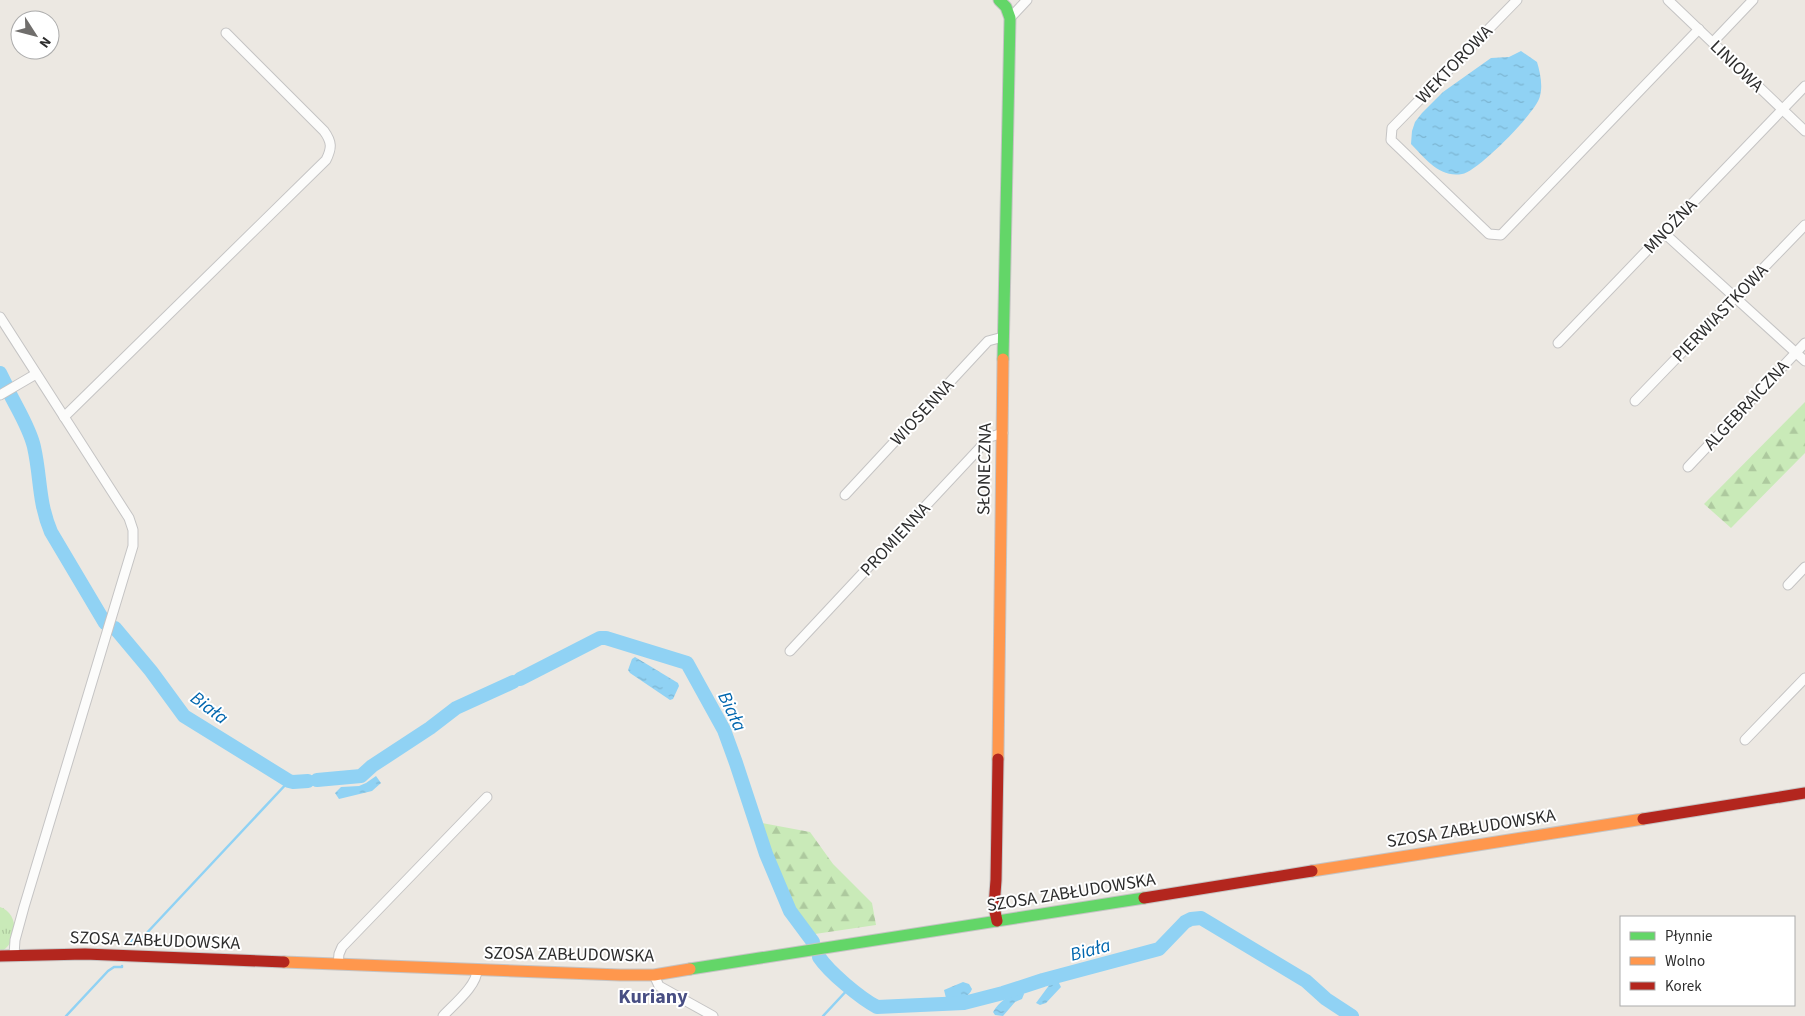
<svg xmlns="http://www.w3.org/2000/svg" width="1805" height="1016" viewBox="0 0 1805 1016" font-family="'Source Sans 3',sans-serif">
	<style>
		.grass { fill: url(#grass-tufts) }
		.forest { fill: url(#forest-firs) }
		.water { fill: url(#water-ripples) }
		.lines { fill: none; stroke-linecap: round; stroke-linejoin: round }
		.stream { stroke: #90d2f4; stroke-width: 2.5 }
		.river { stroke: #90d2f4; stroke-width: 14 }
		.street-casing { stroke: #c5c4c4; stroke-width: 11 }
		.fast-casing { stroke: #c5c4c4; stroke-width: 13 }
		.slow-casing { stroke: #c5c4c4; stroke-width: 13 }
		.jam-casing { stroke: #c5c4c4; stroke-width: 13 }
		.street { stroke: #fcfcfb; stroke-width: 9 }
		.fast { stroke: #63d668; stroke-width: 11 }
		.slow { stroke: #ff974d; stroke-width: 11 }
		.jam { stroke: #b3261e; stroke-width: 11 }
		.labels { text-anchor: middle; stroke-width: 4; stroke-linejoin: round; paint-order: stroke }
		.street-label { font-size: 18px; fill: #2d2d2d; stroke: #fff }
		.water-label { font-size: 19px; font-style: italic; fill: #0066ae; stroke: #fff }
		.quarter-label { font-size: 20px; font-weight: bold; fill: #484e83; stroke: #fff }
	</style>
	<defs>
		<pattern id="grass-tufts" width="24" height="20" patternUnits="userSpaceOnUse" patternTransform="scale(1.25)"><rect width="24" height="20" fill="#c9eab8"/><path d="M3 7l-1-3M5 7V3M7 7l1-3M15 17l-1-3M17 17v-4M19 17l1-3" fill="none" stroke="#adc99e"/></pattern>
		<pattern id="forest-firs" width="22" height="20" patternUnits="userSpaceOnUse" patternTransform="scale(1.25)"><rect width="22" height="20" fill="#c9eab8"/><path d="M5 1l3.5 6h-7zM16 11l3.5 6h-7z" fill="#adc99e"/></pattern>
		<pattern id="water-ripples" width="26" height="14" patternUnits="userSpaceOnUse" patternTransform="scale(1.25)"><rect width="26" height="14" fill="#90d2f4"/><path d="M2 4q2-2 4 0t4 0M15 11q2-2 4 0t4 0" fill="none" stroke="#7cb5d2"/></pattern>
	</defs>
	<rect width="100%" height="100%" fill="#ece8e2"/>
	<!-- grass -->
	<path class="grass" d="M0,907c21,7 17,38 0,45z"/>
	<!-- forest -->
	<g class="forest">
		<path d="M1805,402v51l-74,75 -27,-24z"/>
		<path d="M762,823l48,9 23,32 39,39 4,22 -61,9 -19,-20 -24,-52z"/>
	</g>
	<!-- water -->
	<g class="water">
		<path d="M1521,51l16,11c3,10 6,23 3,34 -3,16 -63,76 -78,78 -23,4 -37,-16 -51,-30l1,-13 3,-9 7,-9 21,-21 48,-34 18,-1z"/>
		<path d="M635,657l43,26 1,3 -6,13 -3,1 -40,-27 -2,-3 4,-11z"/>
		<path d="M376,776l5,7 -9,8 -33,8 -4,-6 6,-6 18,-1 7,-3z"/>
		<path d="M963,982l6,2 3,5c-4,11 -16,9 -26,9l-2,-8z"/>
		<path d="M1054,982l5,1 2,4 -15,16 -6,2 -4,-2 14,-19z"/>
		<path d="M1022,991l2,3 -2,5 -7,3 -12,14 -8,-1 -2,-3c7,-12 17,-17 29,-21z"/>
	</g>
	<g class="lines">
		<!-- stream -->
		<g class="stream">
			<path d="M124,945v-2l19,-6 146,-156"/>
			<path d="M66,1016l42,-45 6,-4h8v-1"/>
			<path d="M823,1016l27,-29"/>
		</g>
		<!-- river -->
		<g class="river">
			<path d="M0,373l7,14"/>
			<path d="M10,394c8,16 20,35 24,53 7,31 4,54 17,85l54,91"/>
			<path d="M115,628l36,43 33,45 105,65 4,1 15,-1"/>
			<path d="M520,679l80,-41h6l81,25 37,67 12,33 30,91 24,57 23,31"/>
			<path d="M317,780l44,-4 11,-10 58,-38 26,-20 57,-26"/>
			<path d="M819,957c10,15 41,41 58,50l87,-4 39,-10 40,-13 116,-31 26,-27 6,-3 10,-1 105,63 20,18 26,17"/>
		</g>
		<!-- street casing -->
		<g class="street-casing">
			<g id="street">
				<path d="M1517,0l-125,128 -1,12 98,94 12,1 198,-206"/>
				<path d="M1668,0l137,131"/>
				<path d="M1010,18l17,-18"/>
				<path d="M1713,42l40,-42"/>
				<path d="M1663,232l142,129"/>
				<path d="M0,317l129,201 4,12v16l-109,361 -9,33 -1,15"/>
				<path d="M1558,343l247,-257"/>
				<path d="M0,395l36,-21"/>
				<path d="M1635,401l170,-176"/>
				<path d="M64,417l262,-257c6,-12 6,-18 -2,-29l-98,-98"/>
				<path d="M1688,467l117,-124"/>
				<path d="M845,495l143,-154 15,-4"/>
				<path d="M1788,585l17,-18"/>
				<path d="M790,651l200,-214 13,-4"/>
				<path d="M1745,740l60,-62"/>
				<path d="M338,964l1,-10 3,-7 145,-150"/>
				<path d="M654,975l5,11 54,30"/>
				<path d="M443,1016c10,-11 35,-31 34,-47"/>
			</g>
		</g>
		<!-- fast casing -->
		<g class="fast-casing">
			<g id="fast">
				<path d="M999,0l7,7 4,11 -7,341"/>
				<path d="M690,969l454,-71"/>
			</g>
		</g>
		<!-- slow casing -->
		<g class="slow-casing">
			<g id="slow">
				<path d="M998,759l5,-400"/>
				<path d="M1312,871l331,-52"/>
				<path d="M284,962l336,13h34l36,-6"/>
			</g>
		</g>
		<!-- jam casing -->
		<g class="jam-casing">
			<g id="jam">
				<path d="M1643,819l162,-26"/>
				<path d="M1144,898l168,-27"/>
				<path d="M997,921l-3,-14 2,-27 2,-121"/>
				<path d="M0,956l85,-2 199,8"/>
			</g>
		</g>
		<!-- street -->
		<use href="#street" class="street"/>
		<!-- fast -->
		<use href="#fast" class="fast"/>
		<!-- slow -->
		<use href="#slow" class="slow"/>
		<!-- jam -->
		<use href="#jam" class="jam"/>
	</g>
	<g class="labels">
		<!-- street labels -->
		<g class="street-label">
			<text transform="translate(1454 64) rotate(-46)" y="6">WEKTOROWA</text>
			<text transform="translate(1737 66) rotate(44)" y="6">LINIOWA</text>
			<text transform="translate(1670 226) rotate(-46)" y="6">MNOŻNA</text>
			<text transform="translate(1720 313) rotate(-46)" y="6">PIERWIASTKOWA</text>
			<text transform="translate(1746 405) rotate(-47)" y="6">ALGEBRAICZNA</text>
			<text transform="translate(922 412) rotate(-47)" y="6">WIOSENNA</text>
			<text transform="translate(984 469) rotate(-89)" y="6">SŁONECZNA</text>
			<text transform="translate(895 539) rotate(-47)" y="6">PROMIENNA</text>
			<text transform="translate(1471 828) rotate(-9)" y="6">SZOSA ZABŁUDOWSKA</text>
			<text transform="translate(1071 892) rotate(-9)" y="6">SZOSA ZABŁUDOWSKA</text>
			<text transform="translate(155 940) rotate(2)" y="6">SZOSA ZABŁUDOWSKA</text>
			<text transform="translate(569 954) rotate(1)" y="6">SZOSA ZABŁUDOWSKA</text>
		</g>
		<!-- water labels -->
		<g class="water-label">
			<text transform="translate(210 707) rotate(37)" y="7">Biała</text>
			<text transform="translate(733 711) rotate(64)" y="7">Biała</text>
			<text transform="translate(1090 949) rotate(-15)" y="7">Biała</text>
		</g>
		<!-- quarter labels -->
		<g class="quarter-label">
			<text x="653" y="1003">Kuriany</text>
		</g>
	</g>
	<!-- legend -->
	<rect x="1620" y="916" width="175" height="90" fill="#ffffff" stroke="#ababab"/>
	<rect x="1630" y="932" width="25" height="8" fill="#63d668" stroke="#ababab"/>
	<text x="1665" y="941" font-size="15" fill="#2d2d2d">Płynnie</text>
	<rect x="1630" y="957" width="25" height="8" fill="#ff974d" stroke="#ababab"/>
	<text x="1665" y="966" font-size="15" fill="#2d2d2d">Wolno</text>
	<rect x="1630" y="982" width="25" height="8" fill="#b3261e" stroke="#ababab"/>
	<text x="1665" y="991" font-size="15" fill="#2d2d2d">Korek</text>
	<!-- north arrow -->
	<g transform="translate(35 35) rotate(126)"><circle r="24" fill="#ffffff" stroke="#ababab"/>
	<path d="M0-4L9 19L0 12L-9 19Z" fill="#706e6c"/>
	<text y="-8" font-size="14" font-weight="bold" text-anchor="middle" fill="#2d2d2d">N</text>
	</g>
</svg>
